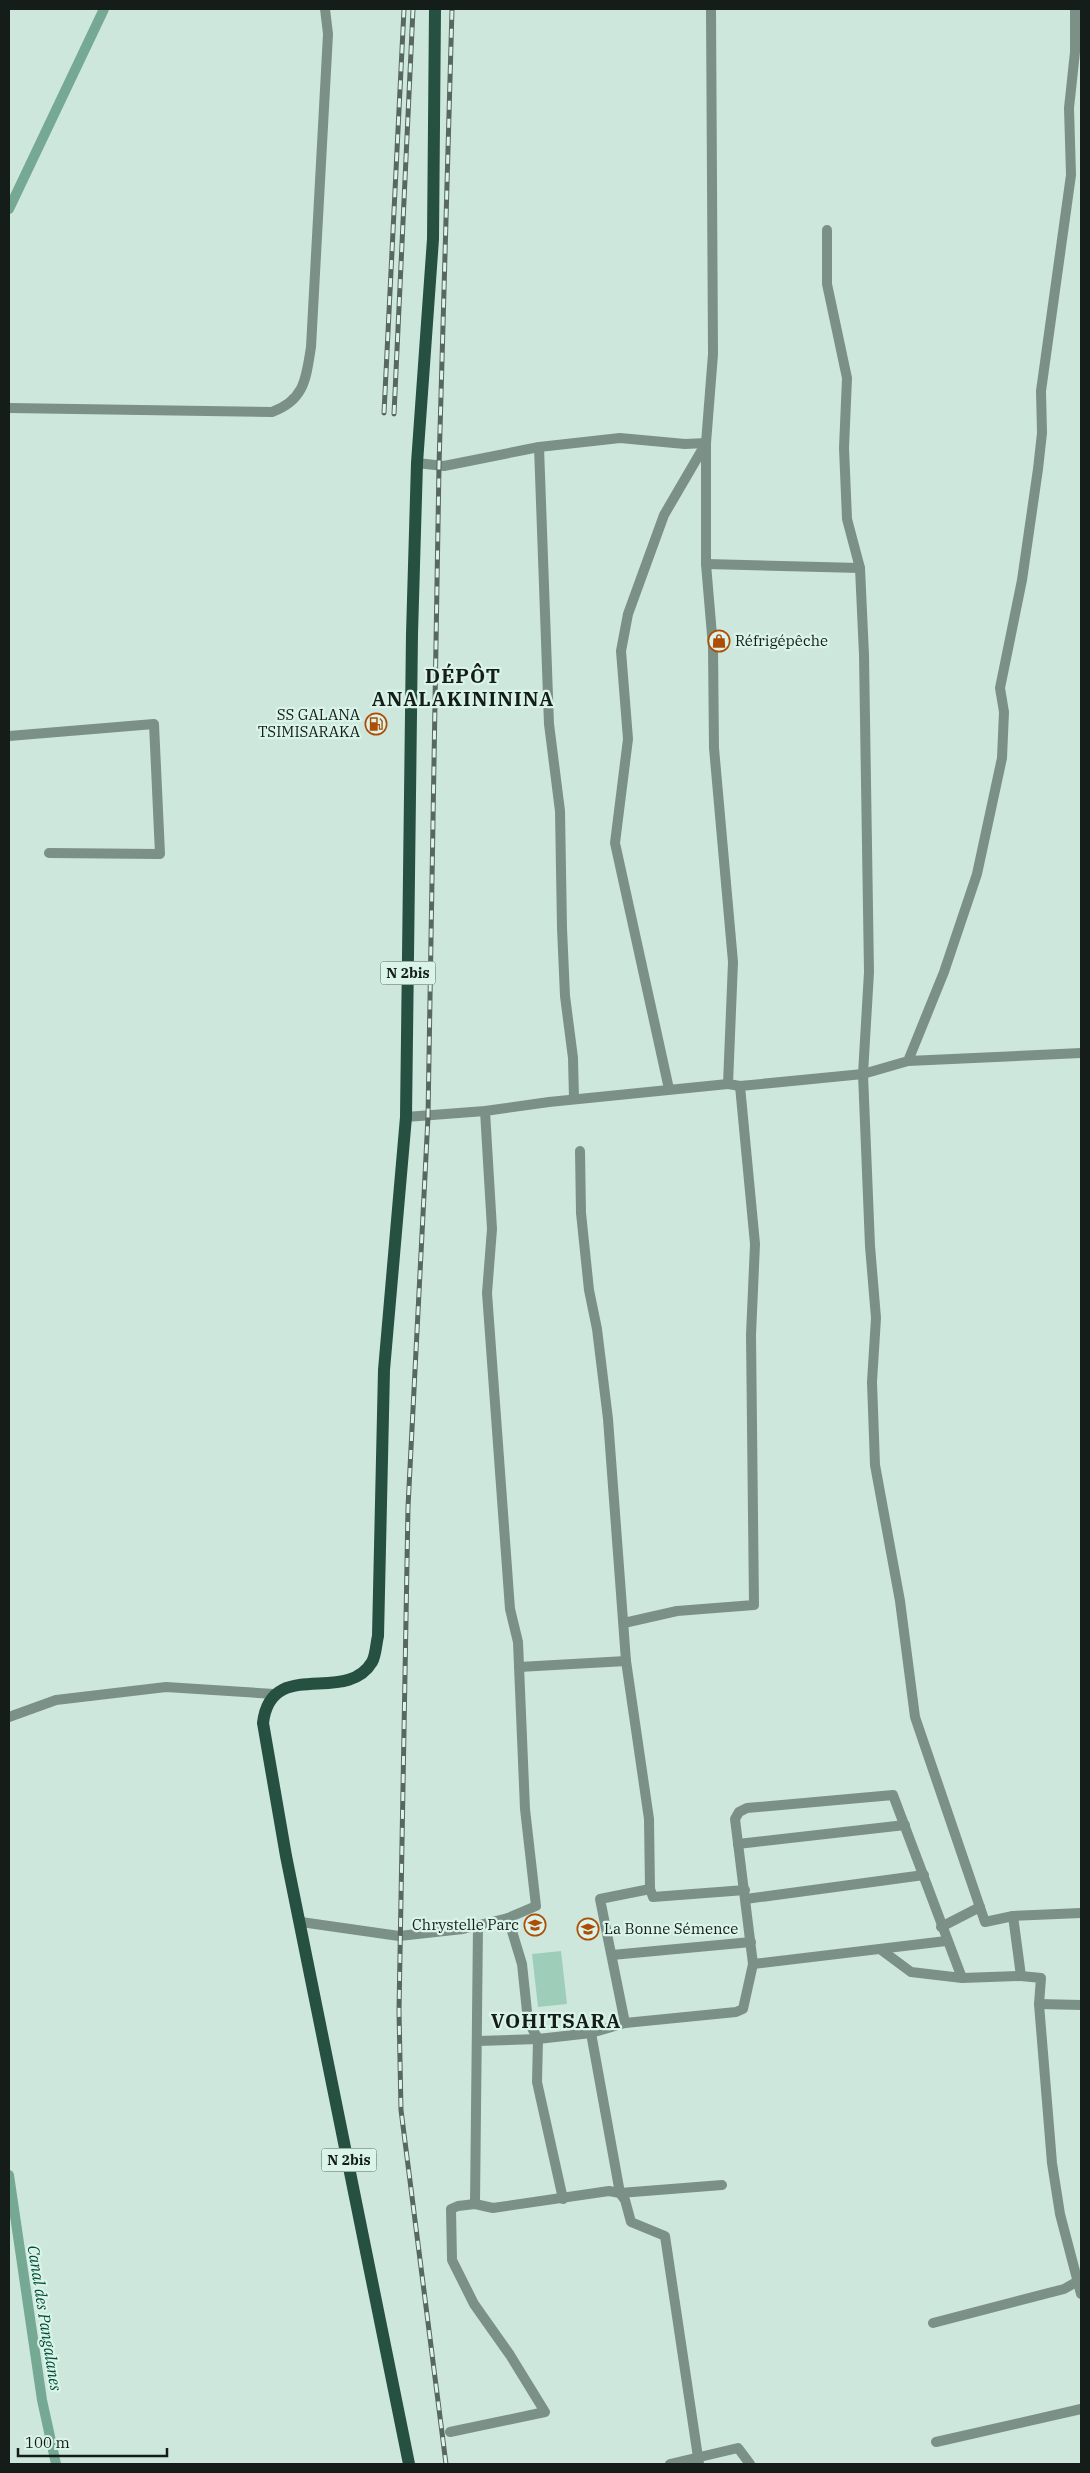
<svg xmlns="http://www.w3.org/2000/svg" width="1090" height="2473" viewBox="0 0 1090 2473" font-family="'IBM Plex Serif',serif">
	<style>
		.green { fill: #9eceba }
		.lines { fill: none; stroke-linecap: round; stroke-linejoin: round }
		.canal { stroke: #75a994; stroke-width: 10 }
		.minor { stroke: #7b9187; stroke-width: 10 }
		.major { stroke: #265041; stroke-width: 12 }
		.rail-casing { stroke: #586761; stroke-width: 5 }
		.rail { stroke: #dbf4e9; stroke-width: 3; stroke-dasharray: 9; stroke-linecap: butt }
		.labels { text-anchor: middle; stroke-width: 4.5; stroke-linejoin: round; paint-order: stroke }
		.shield { fill: #dbf4e9; stroke: #505e58; stroke-width: 1 }
		.shield-label { font-size: 14px; font-weight: bold; fill: #141d1a }
		.poi-label { font-size: 15px; fill: #141d1a; stroke: #dbf4e9; text-anchor: start }
		.water-label { font-size: 16px; font-style: italic; fill: #034e3a; stroke: #dbf4e9 }
		.district-label { font-size: 20px; font-weight: bold; letter-spacing: 1px; fill: #141d1a; stroke: #dbf4e9 }
	</style>
	<rect width="100%" height="100%" fill="#cee7dc"/>
	<!-- green -->
	<path class="green" d="M561,1951l6,53 -29,3 -6,-53z"/>
	<g class="lines">
		<!-- canal -->
		<g class="canal">
			<path d="M9,209l95,-200"/>
			<path d="M9,2175l33,225 14,64"/>
		</g>
		<!-- minor -->
		<g class="minor">
			<path d="M1075,9v43l-6,56 2,67 -30,216 1,42 -4,36 -16,111 -22,108 4,24 -2,46 -25,116 -33,98 -36,89 -45,13 7,172 6,72 -4,64 3,83 25,136 15,116 70,205 28,-6 8,60 20,2 -2,26 13,159 8,51 21,80"/>
			<path d="M9,408l263,4c33,-12 34,-34 39,-65l17,-313 -3,-25"/>
			<path d="M539,447l10,277 11,87 2,117 3,68 8,62 1,41"/>
			<path d="M417,463l27,3 95,-19 81,-9 65,6 21,-1"/>
			<path d="M706,564l154,4"/>
			<path d="M9,736l145,-12 6,130 -111,-1"/>
			<path d="M908,1061l173,-8"/>
			<path d="M728,1084l12,2 123,-12 6,-102 -5,-317 -4,-87 -13,-49 -3,-71 3,-70 -20,-94v-54"/>
			<path d="M669,1089l-54,-246 13,-104 -7,-88 7,-37 36,-99 42,-72"/>
			<path d="M406,1117l79,-6 64,-9 179,-18 5,-122 -19,-214 -1,-101 -7,-83v-121l7,-89 -2,-345"/>
			<path d="M580,1151l1,62 8,77 8,39 11,90 18,242 23,158 1,70 3,8 92,-7"/>
			<path d="M624,1623l53,-12 77,-6 -3,-270 4,-91 -15,-158"/>
			<path d="M519,1667l107,-6"/>
			<path d="M9,1717l47,-17 110,-13 108,7"/>
			<path d="M738,1844l167,-19"/>
			<path d="M746,1899l178,-24"/>
			<path d="M1013,1916l68,-3"/>
			<path d="M508,1918l14,46 6,57 10,18 53,-6 34,-10 111,-11 7,-3 10,-45 -18,-145 4,-7 8,-4 146,-13 69,183"/>
			<path d="M301,1922l98,14 64,-7 45,-11 28,-12 -11,-97 -7,-167 -8,-33 -23,-316 5,-64 -7,-118"/>
			<path d="M478,1925l-3,279 18,4 116,-17 11,2 102,-8"/>
			<path d="M941,1927l39,-20"/>
			<path d="M880,1949l31,23 51,6 59,-2"/>
			<path d="M612,1955l139,-13"/>
			<path d="M753,1964l193,-23"/>
			<path d="M1039,2004l42,1"/>
			<path d="M625,2023l-25,-124 50,-10"/>
			<path d="M591,2033l29,160 5,7 6,22 34,14 34,228"/>
			<path d="M478,2041l60,-2 -1,43 26,117"/>
			<path d="M933,2323l131,-34 14,-8"/>
			<path d="M450,2432l95,-20 -35,-57 -36,-51 -22,-44 -1,-51 7,-3 17,-2"/>
			<path d="M936,2442l145,-33"/>
			<path d="M670,2464l68,-16 12,16"/>
		</g>
		<!-- major -->
		<path class="major" d="M409,2464l-123,-608 -23,-133c8,-67 83,-17 109,-61 4,-7 4,-18 6,-26l6,-266 22,-253 6,-483 5,-171 16,-224 2,-230"/>
		<!-- rail casing -->
		<g class="rail-casing">
			<g id="rail">
				<path d="M384,413l20,-404"/>
				<path d="M394,414l19,-405"/>
				<path d="M446,2464l-45,-354 -2,-99 9,-504 20,-390 11,-651 13,-457"/>
			</g>
		</g>
		<!-- rail -->
		<use href="#rail" class="rail"/>
	</g>
	<!-- icons -->
	<defs>
		<g id="shop-ring" transform="scale(1.125)"><circle r="9.5" fill="#dbf4e9" stroke="#ad4d06" stroke-width="1.5"/><path d="M-5-2.5h2.3a2.7 3.5 0 0 1 5.4 0H5L5.5 6h-11ZM-1.5-2.5h3a1.5 2.3 0 0 0-3 0Z" fill="#ad4d06"/></g>
		<g id="fuel-ring" transform="scale(1.125)"><circle r="9.5" fill="#dbf4e9" stroke="#ad4d06" stroke-width="1.5"/><path d="M-5.5-6h7V0h2V4h1.3V-2.5L3-4.5l.8-.8L6-3V5H2.5V1h-1V6h-7ZM-4.2-4.7v3.2H.2V-4.7Z" fill="#ad4d06"/></g>
		<g id="school-ring" transform="scale(1.125)"><circle r="9.5" fill="#dbf4e9" stroke="#ad4d06" stroke-width="1.5"/><path d="M0-5L7-2L0 1L-7-2ZM-4 1L0 2.5L4 1V4Q0 6-4 4Z" fill="#ad4d06"/></g>
	</defs>
	<g fill-rule="evenodd">
		<use href="#shop-ring" x="719" y="641"/>
		<use href="#fuel-ring" x="376" y="724"/>
		<use href="#school-ring" x="535" y="1925"/>
		<use href="#school-ring" x="588" y="1929"/>
	</g>
	<g class="labels">
		<!-- shield labels -->
		<g class="shield">
			<rect x="380.5" y="961.5" width="55" height="23" rx="4"/>
			<rect x="321.5" y="2148.5" width="55" height="23" rx="4"/>
		</g>
		<g class="shield-label">
			<text x="408" y="978">N 2bis</text>
			<text x="349" y="2165">N 2bis</text>
		</g>
		<!-- poi labels -->
		<g class="poi-label">
			<text x="735" y="646">Réfrigépêche</text>
			<text x="360" y="720" text-anchor="end">SS GALANA<tspan x="360" dy="17">TSIMISARAKA</tspan></text>
			<text x="519" y="1930" text-anchor="end">Chrystelle Parc</text>
			<text x="604" y="1934">La Bonne Sémence</text>
		</g>
		<!-- water labels -->
		<g class="water-label">
			<text transform="translate(45 2318) rotate(81)" y="6">Canal des Pangalanes</text>
		</g>
		<!-- district labels -->
		<g class="district-label">
			<text x="463" y="683">DÉPÔT<tspan x="463" dy="23">ANALAKINININA</tspan></text>
			<text x="556" y="2028">VOHITSARA</text>
		</g>
	</g>
	<!-- border -->
	<rect width="1090" height="2473" fill="none" stroke="#141d1a" stroke-width="20"/>
	<!-- scale -->
	<path d="M18 2448v8h149v-8" fill="none" stroke="#141d1a" stroke-width="2.5"/>
	<text x="25" y="2448" font-size="15" fill="#141d1a" stroke="#dbf4e9" stroke-width="4" paint-order="stroke">100 m</text>
</svg>
